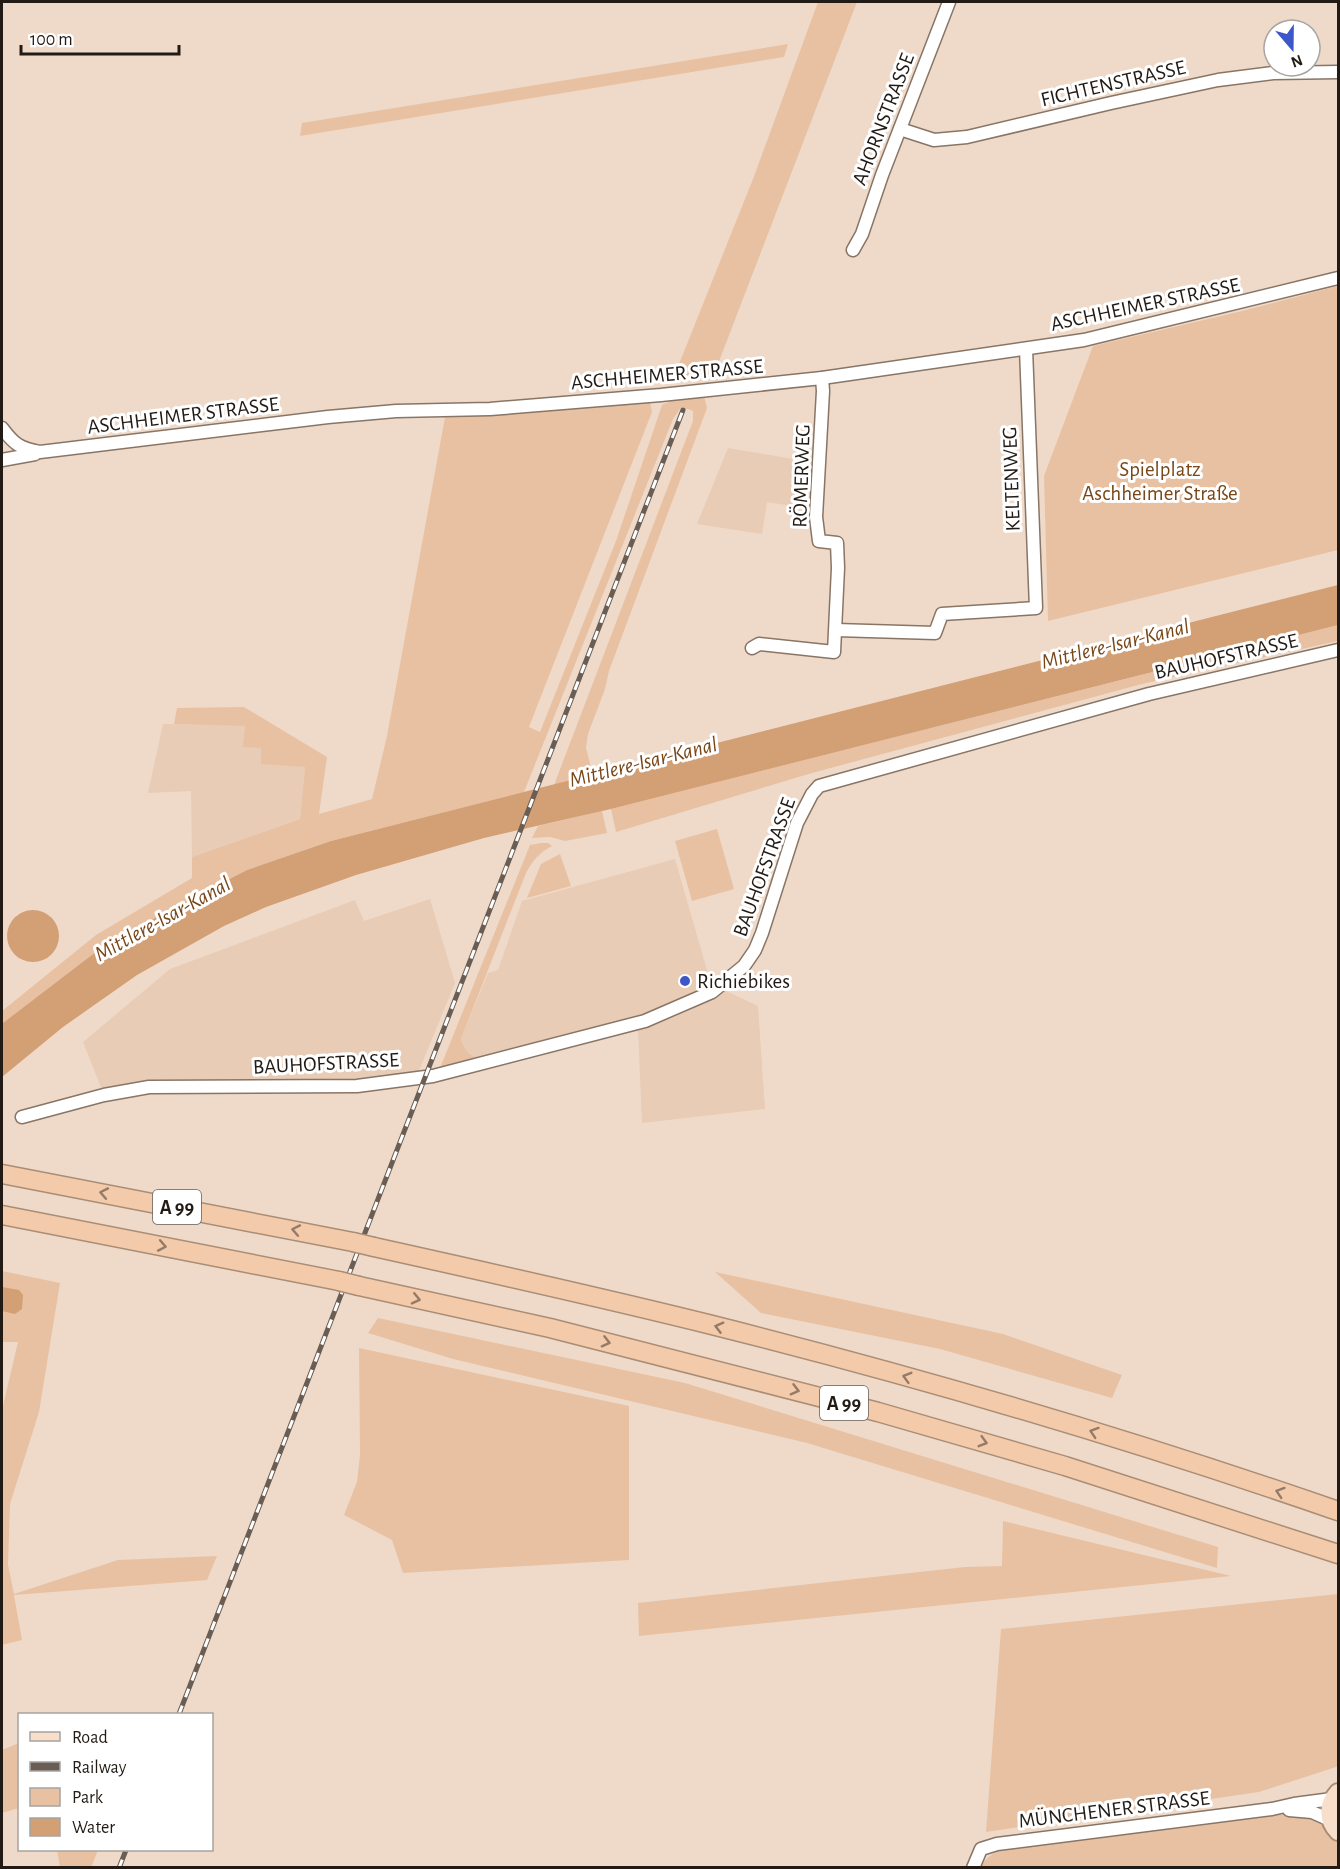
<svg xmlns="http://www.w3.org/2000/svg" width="1340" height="1869" viewBox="0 0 1340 1869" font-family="'Alegreya Sans',sans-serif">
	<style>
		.built { fill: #e8ccb6 }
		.green { fill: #e8c1a3 }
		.water { fill: #d39f75 }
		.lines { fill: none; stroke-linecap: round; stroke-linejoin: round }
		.minor-casing { stroke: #887566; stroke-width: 15 }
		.major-casing { stroke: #aa8d76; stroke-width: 20 }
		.highway-casing { stroke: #aa8d76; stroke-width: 21 }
		.minor { stroke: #fff; stroke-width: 12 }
		.major { stroke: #f8dfcc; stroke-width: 16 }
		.highway { stroke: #f3caaa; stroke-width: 18 }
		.rail-casing { stroke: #695d54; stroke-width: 5 }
		.rail { stroke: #fff; stroke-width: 3; stroke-dasharray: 9; stroke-linecap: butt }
		.highway-bridge-casing { stroke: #aa8d76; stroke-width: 21; stroke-linecap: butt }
		.highway-bridge { stroke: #f3caaa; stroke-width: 18 }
		.oneway { stroke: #957b67 }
		.poi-dot { fill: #3d56c8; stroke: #fff; stroke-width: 2 }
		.labels { text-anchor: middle; stroke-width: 6; stroke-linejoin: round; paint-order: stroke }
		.shield { fill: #fff; stroke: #645f5b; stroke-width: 1.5 }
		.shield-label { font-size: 20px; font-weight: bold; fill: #221b15 }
		.street-label { font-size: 21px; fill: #221b15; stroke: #fff }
		.park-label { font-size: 21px; fill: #794718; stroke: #fff }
		.poi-label { font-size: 21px; fill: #221b15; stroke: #fff; text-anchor: start }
		.water-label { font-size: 22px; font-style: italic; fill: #784617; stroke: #fff }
	</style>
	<rect width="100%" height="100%" fill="#efdac9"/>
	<!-- built -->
	<g class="built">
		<path d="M728,448l78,13 -7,46 -32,-5 -5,32 -65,-10z"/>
		<path d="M163,724l82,1 16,23 44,19 -5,52 -108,38 -1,-66 -43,2z"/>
		<path d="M675,859l36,125 47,22 7,103 -123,14 -4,-94 -184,49 -14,-10 36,-10 -12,-9 -3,-10 27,-66 10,-3 24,-69z"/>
		<path d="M430,899l25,84 -41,100 -264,8 -44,9 -23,-58 87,-73 185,-69 9,21z"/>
	</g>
	<!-- green -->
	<g class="green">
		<path d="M818,2h39l-144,375 -42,7 82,-205z"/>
		<path d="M788,44l-4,13 -484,79 2,-13z"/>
		<path d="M1338,286v264l-290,71 -4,-145 49,-130 149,-35z"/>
		<path d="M704,396l3,12 -98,263 -4,18 -17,45 -2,14 7,27 -39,10 139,-364v-10l-5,-2h-8l-7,10 -149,373 -193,49 -84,29 -78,40 -72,41 -95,73v-13l94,-76 96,-57v-21l108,-38 5,-52 -44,-3v-16l-18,-1 2,-21 -71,-2 3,-16 67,-1 83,50 -8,57 53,-15 15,-63 58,-319 205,-15 2,10 -123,315 11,5 76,-191 46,-136 11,-5z"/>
		<path d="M1338,625v16l-196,43 -330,89 -196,59 -5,-23z"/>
		<path d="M602,811l5,22 -42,8 -15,-4 -18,1 6,-12z"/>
		<path d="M717,829l17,60 -42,12 -17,-60z"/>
		<path d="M541,843h7l4,3c-13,7 -19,14 -26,27l-65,166c3,10 6,14 16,19l-37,10 90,-223z"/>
		<path d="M560,854l11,32 -44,12 14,-34z"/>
		<path d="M2,1271l58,12 -21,129 -29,92 -2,61 6,29 104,-34 99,-4 -10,24 -193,15 8,45 -20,5v-235l16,-68h-16z"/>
		<path d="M715,1272l288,62 119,41 -10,23 -172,-49 -179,-36z"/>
		<path d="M378,1318l307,65 533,164 -1,21 -410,-125 -354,-84 -85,-26z"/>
		<path d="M359,1348l270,58v154l-226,13 -11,-33 -48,-25 13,-33 3,-27z"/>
		<path d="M1003,1521l228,55 -592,60 -1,-33 327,-36 37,-1z"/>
		<path d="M1338,1594v171l-2,2 -77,25 -273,40 15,-203z"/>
		<path d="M19,1743v65l-17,5v-63z"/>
		<path d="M1288,1814h20l14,8 16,20v25l-358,1c10,-18 25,-20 44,-24z"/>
		<path d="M57,1850h41l-7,18 -31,-1z"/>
	</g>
	<!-- water -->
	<g class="water">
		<path d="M1338,585v40l-727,184 -127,29 -128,37 -90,32 -42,19 -87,49 -74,52 -61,50 1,-54 94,-72 72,-41 78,-40 84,-29z"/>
		<circle cx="33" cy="936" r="26"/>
		<path d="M2,1287l17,3 4,5 -1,14 -7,5 -13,-3z"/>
	</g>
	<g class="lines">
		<!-- minor casing -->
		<g class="minor-casing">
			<g id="minor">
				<path d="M900,129l34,11 33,-3 144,-34 107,-23 55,-7 65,-1"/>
				<path d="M853,250l9,-16 20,-59 67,-173"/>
				<path d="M2,428c12,16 17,20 38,24l288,-35 68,-6 94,-2 171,-14 161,-17 262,-38 254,-62"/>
				<path d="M2,460l33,-6"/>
				<path d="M836,630l99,3 7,-19 94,-6 -10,-259"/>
				<path d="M752,648l7,-4 75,8 4,-84 -1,-25 -18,-2 -3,-24 7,-126 -1,-13"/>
				<path d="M22,1117l82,-22 45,-8 208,-1 76,-10 212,-55 67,-29 32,-26 11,-16 7,-17 35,-110 15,-29 7,-8 330,-92 189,-44"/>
				<path d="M1289,1810l23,2 18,8"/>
				<path d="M973,1868l8,-19 16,-5 275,-35 22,-5 38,-5"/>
			</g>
		</g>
		<!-- major casing -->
		<g class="major-casing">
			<path id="major" d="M1338,1792c-11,12 -12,28 0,40"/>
		</g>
		<!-- highway casing -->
		<g class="highway-casing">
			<g id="highway">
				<path d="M2,1174l351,68"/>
				<path d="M2,1215l337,66"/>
				<path d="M374,1247c113,25 226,50 338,78 211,53 421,115 626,186"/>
				<path d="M359,1286l191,42 328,84 187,54 273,88"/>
			</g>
		</g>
		<!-- minor -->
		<use href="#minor" class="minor"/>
		<!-- major -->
		<use href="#major" class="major"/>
		<!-- highway -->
		<use href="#highway" class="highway"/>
		<!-- rail casing -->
		<g class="rail-casing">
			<g id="rail">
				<path d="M179,1714l504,-1304"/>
				<path d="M119,1868l7,-18"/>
			</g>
		</g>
		<!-- rail -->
		<use href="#rail" class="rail"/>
		<!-- highway-bridge casing -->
		<g class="highway-bridge-casing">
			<g id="highway-bridge">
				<path d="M353,1242l21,5"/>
				<path d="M339,1281l20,5"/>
			</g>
		</g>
		<!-- highway-bridge -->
		<use href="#highway-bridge" class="highway-bridge"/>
	</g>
	<!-- one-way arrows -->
	<defs><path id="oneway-chevron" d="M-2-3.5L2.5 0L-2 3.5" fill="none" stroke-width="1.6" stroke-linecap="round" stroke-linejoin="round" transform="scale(1.5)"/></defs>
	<g class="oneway">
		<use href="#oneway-chevron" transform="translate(104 1193) rotate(-169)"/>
		<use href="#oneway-chevron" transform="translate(296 1230) rotate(-169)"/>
		<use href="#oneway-chevron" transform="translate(162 1246) rotate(11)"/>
		<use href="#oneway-chevron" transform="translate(416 1299) rotate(13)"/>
		<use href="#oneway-chevron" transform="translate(719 1327) rotate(-165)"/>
		<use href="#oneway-chevron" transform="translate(606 1342) rotate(14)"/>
		<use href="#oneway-chevron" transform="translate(907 1377) rotate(-164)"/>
		<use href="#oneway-chevron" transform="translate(795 1390) rotate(15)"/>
		<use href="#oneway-chevron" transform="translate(1094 1432) rotate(-162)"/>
		<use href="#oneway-chevron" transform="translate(983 1442) rotate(16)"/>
		<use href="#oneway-chevron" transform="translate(1280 1492) rotate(-162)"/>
	</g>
	<!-- markers -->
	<circle class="poi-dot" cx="685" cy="981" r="6"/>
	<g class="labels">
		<!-- shield labels -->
		<g class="shield">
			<rect x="153" y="1190" width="48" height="34" rx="4.5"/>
			<rect x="820" y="1386" width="48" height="34" rx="4.5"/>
		</g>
		<g class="shield-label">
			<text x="177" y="1214">A 99</text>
			<text x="844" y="1410">A 99</text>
		</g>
		<!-- street labels -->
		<g class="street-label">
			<text transform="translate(1113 83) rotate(-13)" y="7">FICHTENSTRASSE</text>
			<text transform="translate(883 119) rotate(-69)" y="7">AHORNSTRASSE</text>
			<text transform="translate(1145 304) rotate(-12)" y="7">ASCHHEIMER STRASSE</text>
			<text transform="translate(667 374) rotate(-5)" y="7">ASCHHEIMER STRASSE</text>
			<text transform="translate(183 415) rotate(-7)" y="7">ASCHHEIMER STRASSE</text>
			<text transform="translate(801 476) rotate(-88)" y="7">RÖMERWEG</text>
			<text transform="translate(1011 479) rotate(-92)" y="7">KELTENWEG</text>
			<text transform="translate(1226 656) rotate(-13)" y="7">BAUHOFSTRASSE</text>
			<text transform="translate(764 867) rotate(-70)" y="7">BAUHOFSTRASSE</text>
			<text transform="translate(326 1063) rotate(-3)" y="7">BAUHOFSTRASSE</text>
			<text transform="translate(1114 1809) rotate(-7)" y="7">MÜNCHENER STRASSE</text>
		</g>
		<!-- park labels -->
		<g class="park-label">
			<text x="1160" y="476">Spielplatz<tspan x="1160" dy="24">Aschheimer Straße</tspan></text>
		</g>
		<!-- poi labels -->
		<g class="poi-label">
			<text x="697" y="988">Richiebikes</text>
		</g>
		<!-- water labels -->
		<g class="water-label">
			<text transform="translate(1115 643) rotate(-14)" y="8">Mittlere-Isar-Kanal</text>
			<text transform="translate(643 761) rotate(-14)" y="8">Mittlere-Isar-Kanal</text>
			<text transform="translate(162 918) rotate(-29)" y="8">Mittlere-Isar-Kanal</text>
		</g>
	</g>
	<!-- border -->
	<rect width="1340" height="1869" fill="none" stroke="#221b15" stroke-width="6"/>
	<!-- legend -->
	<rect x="18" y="1713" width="195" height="138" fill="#ffffff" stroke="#a7a4a1" stroke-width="1.5"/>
	<rect x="30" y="1732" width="30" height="9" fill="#f8dfcc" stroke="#a7a4a1" stroke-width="1.5"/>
	<text x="72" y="1743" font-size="18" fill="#221b15">Road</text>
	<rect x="30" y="1762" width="30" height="9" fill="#695d54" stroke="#a7a4a1" stroke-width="1.5"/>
	<text x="72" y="1773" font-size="18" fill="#221b15">Railway</text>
	<rect x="30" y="1788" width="30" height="18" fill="#e8c1a3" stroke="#a7a4a1" stroke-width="1.5"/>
	<text x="72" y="1803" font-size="18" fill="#221b15">Park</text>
	<rect x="30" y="1818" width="30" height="18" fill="#d39f75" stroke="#a7a4a1" stroke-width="1.5"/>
	<text x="72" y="1833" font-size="18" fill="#221b15">Water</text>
	<!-- north arrow -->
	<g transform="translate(1292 48) rotate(160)"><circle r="28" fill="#ffffff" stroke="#a7a4a1" stroke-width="1.5"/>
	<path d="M0-4.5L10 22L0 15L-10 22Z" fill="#3d56c8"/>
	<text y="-9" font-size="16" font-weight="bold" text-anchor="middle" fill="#221b15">N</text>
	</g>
	<!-- scale -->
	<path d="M21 45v9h158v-9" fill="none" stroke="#221b15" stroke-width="3"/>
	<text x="30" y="45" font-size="18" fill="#221b15" stroke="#ffffff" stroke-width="4.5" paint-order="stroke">100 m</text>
</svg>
